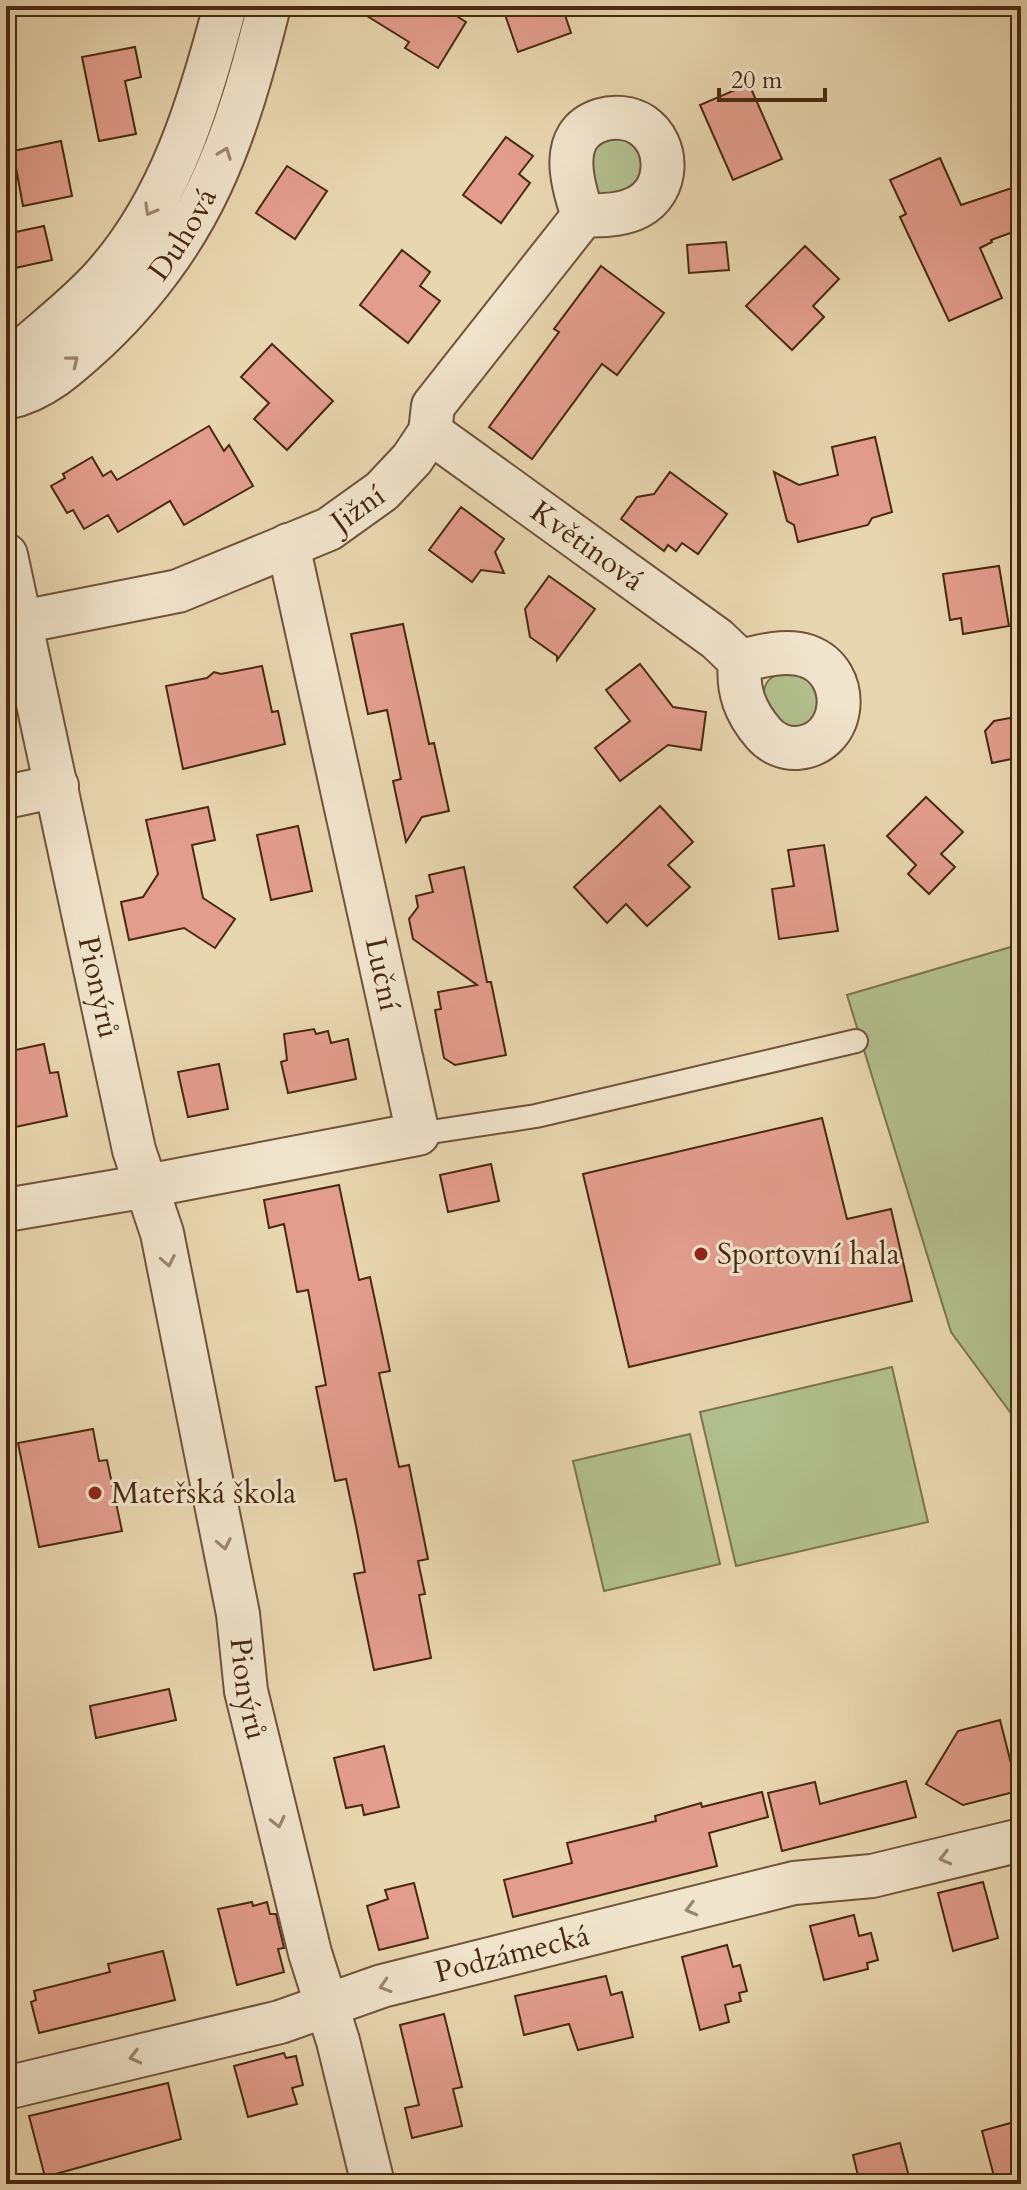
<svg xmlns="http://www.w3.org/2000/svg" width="1027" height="2190" viewBox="0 0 1027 2190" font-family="Cardo,serif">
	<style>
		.green { fill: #b2bf8e; stroke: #7d7450; stroke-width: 2 }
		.building { fill: #e39d8d; stroke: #482911; stroke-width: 2 }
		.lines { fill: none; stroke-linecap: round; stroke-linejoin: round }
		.lane-casing { stroke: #705439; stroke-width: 26 }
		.street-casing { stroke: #705439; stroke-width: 46 }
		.lane { stroke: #f0e4cc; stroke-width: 22 }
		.street { stroke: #f0e4cc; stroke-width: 42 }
		.oneway { stroke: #9c866e }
		.poi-dot { fill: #8f2418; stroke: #f0e4cc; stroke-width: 3 }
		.labels { text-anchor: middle; stroke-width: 6; stroke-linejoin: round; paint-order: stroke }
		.street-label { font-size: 30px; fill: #482911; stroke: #f0e4cc }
		.poi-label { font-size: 30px; fill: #482911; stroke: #f0e4cc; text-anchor: start }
	</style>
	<rect width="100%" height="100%" fill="#e8d6b0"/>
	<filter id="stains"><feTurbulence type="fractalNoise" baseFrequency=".0025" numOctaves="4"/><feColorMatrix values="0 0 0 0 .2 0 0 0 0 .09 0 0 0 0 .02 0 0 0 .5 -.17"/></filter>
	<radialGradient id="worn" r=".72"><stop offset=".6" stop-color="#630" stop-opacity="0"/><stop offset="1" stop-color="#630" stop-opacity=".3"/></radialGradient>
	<!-- green -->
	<g class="green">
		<path d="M617,133l27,17 -5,40 -40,5 -6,-5 -5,-41z"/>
		<path d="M802,671l23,23 -18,39 -44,-15c-1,-36 0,-45 39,-47z"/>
		<path d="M1021,944v483l-70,-95 -104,-337z"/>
		<path d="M892,1367l36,155 -192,44 -36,-154z"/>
		<path d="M690,1434l30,130 -116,27 -31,-130z"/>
	</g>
	<!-- building -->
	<g class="building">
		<path d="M351,6h90l25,16 -28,46 -33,-20 4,-6z"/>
		<path d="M502,6h60l9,27 -53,19z"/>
		<path d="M135,47l6,30 -16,4 11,53 -37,7 -17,-84z"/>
		<path d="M749,84l33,75 -49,21 -33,-75z"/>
		<path d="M506,137l27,19 -14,18 11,9 -29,40 -38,-28z"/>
		<path d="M61,141l11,55 -49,10 -10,-55z"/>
		<path d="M940,158l21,47 60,-20v44l-30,11 1,2 -12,6 22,50 -53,23 -49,-104 6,-3 -16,-34z"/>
		<path d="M287,166l40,25 -32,48 -39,-26z"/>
		<path d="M44,226l8,34 -46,10v-36z"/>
		<path d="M726,242l3,28 -40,3 -2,-28z"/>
		<path d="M805,246l34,33 -26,27 11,11 -32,33 -46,-44z"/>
		<path d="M402,250l28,22 -10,14 20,15 -32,42 -48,-38z"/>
		<path d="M601,266l63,47 -47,62 -15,-11 -70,95 -43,-32 70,-95 -5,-3z"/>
		<path d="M272,344l61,57 -46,49 -33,-31 15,-16 -28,-26z"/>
		<path d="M209,426l15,25 5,-6 24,41 -69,39 -14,-24 -52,31 -10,-17 -24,14 -11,-19 -6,3 -16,-27 14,-8 -2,-4 29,-17 11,19 8,-5 6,9z"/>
		<path d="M875,437l17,75 -20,6 -4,7 -70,17 -4,-17 -7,-4 -13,-49 25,13 39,-10 -6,-28z"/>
		<path d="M670,472l57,42 -29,40 -16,-11 -6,8 -8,-6 -4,6 -43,-32 16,-22 17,-3z"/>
		<path d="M461,507l43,32 -9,13 9,21 -23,-3 -9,12 -43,-32z"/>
		<path d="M999,566l10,60 -46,8 -2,-16 -11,2 -7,-46z"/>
		<path d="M549,576l46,33 -38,51v-4l-27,-19 -5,-28z"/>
		<path d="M403,624l26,120 5,-1 15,68 -27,6 -16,25 -13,-61 8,-2 -14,-69 -19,4 -17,-80z"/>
		<path d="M640,664l33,43 33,5 -5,38 -33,-5 -48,36 -25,-33 35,-27 -24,-31z"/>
		<path d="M262,666l10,46 6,-1 7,33 -102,25 -17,-83 41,-8 7,-6 7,2z"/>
		<path d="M1021,716v41l-29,6 -7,-32 9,-10z"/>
		<path d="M926,797l37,35 -22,22 14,13 -26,27 -21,-20 8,-9 -29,-29z"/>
		<path d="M660,806l33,36 -25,23 22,22 -43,39 -21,-22 -19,19 -33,-36z"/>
		<path d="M208,807l7,33 -23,5 11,53 32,21 -20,29 -31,-20 -55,12 -8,-38 22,-5 15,-23 -12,-54z"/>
		<path d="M298,826l14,65 -41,9 -14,-65z"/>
		<path d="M824,845l14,86 -59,8 -7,-50 22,-3 -6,-36z"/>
		<path d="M464,867l23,115h4l15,73 -51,10 -11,-7 -9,-48 6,-1 -3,-17 39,-7 -64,-46 -4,-20 9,-12 -2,-11 17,-4 -4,-17z"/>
		<path d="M314,1029l2,5 12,-3 3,12 17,-4 8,40 -68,14 -7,-31 6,-2 -3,-26z"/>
		<path d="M44,1044l6,29 8,-1 9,44 -61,13v-77z"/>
		<path d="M219,1064l9,45 -40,8 -10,-45z"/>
		<path d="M822,1118l25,101 44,-10 21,92 -283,66 -46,-193z"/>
		<path d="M491,1164l8,37 -51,11 -8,-37z"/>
		<path d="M339,1185l20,95 11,-3 20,94 -11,2 20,94 10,-2 19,94 -10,2 7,33 -6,1 12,63 -57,12 -20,-96 11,-2 -9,-46 -10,-47 -11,2 -19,-94 10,-2 -18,-95 -11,2 -13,-68 -15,4 -5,-28z"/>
		<path d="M93,1429l6,32 8,-1 15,71 -83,16 -21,-104z"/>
		<path d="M169,1689l7,31 -80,18 -6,-32z"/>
		<path d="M1000,1720l18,71 -55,14 -37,-21 32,-53z"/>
		<path d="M384,1746l15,61 -35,8 -2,-10 -16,3 -12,-50z"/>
		<path d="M906,1781l10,36 -134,34 -14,-58 47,-11 5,22z"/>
		<path d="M762,1792l6,25 -59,16 8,33 -204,51 -9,-37 68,-17 -5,-20 89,-22 -1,-5 46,-13 1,4z"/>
		<path d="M983,1882l15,56 -45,13 -15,-58z"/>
		<path d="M414,1883l14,55 -49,12 -12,-44 21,-7 -3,-9z"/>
		<path d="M252,1902l1,4 14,-4 3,12h6l8,34 -6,1 6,23 -47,13 -19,-76z"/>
		<path d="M854,1915l5,21 12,-3 7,27 -11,3 1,6 -44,11 -14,-54z"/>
		<path d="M727,1945l6,22 7,-2 7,26 -8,2 2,8 -16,4 4,17 -29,8 -18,-73z"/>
		<path d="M163,1951l12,49 -136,33 -8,-31 5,-2 -2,-9 76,-19 -2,-8z"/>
		<path d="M606,1976l5,19 11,-3 11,45 -55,13 -9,-26 -45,11 -9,-39z"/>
		<path d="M444,2014l18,73 -9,2 9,37 -50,12 -7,-30 14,-3 -19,-80z"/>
		<path d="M284,2053l2,5 10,-2 7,29 -11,3 5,16 -49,13 -14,-51z"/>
		<path d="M168,2083l13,56 -136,38 -16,-61z"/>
		<path d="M1021,2120v57l-25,7 -14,-53z"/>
		<path d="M900,2143l11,41h-51l-7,-29z"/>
	</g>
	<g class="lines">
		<!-- lane casing -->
		<g class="lane-casing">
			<path id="lane" d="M418,1134l118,-18 320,-75"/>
		</g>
		<!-- street casing -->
		<g class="street-casing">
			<g id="street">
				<path d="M6,365c31,-29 67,-55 96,-87 68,-75 98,-176 123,-272"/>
				<path id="s1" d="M6,398c36,-7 64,-33 91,-58 105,-99 138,-198 172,-334"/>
				<path id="s2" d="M430,432l287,207 23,22c20,-5 46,-12 67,-5 46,16 41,88 -10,92 -12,1 -25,-5 -33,-14 -19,-22 -27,-43 -24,-73"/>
				<path id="s3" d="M6,555l128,595 28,83 76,381 8,77 64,262 28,88 35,143"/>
				<path id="s4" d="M6,625l172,-34 151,-62 53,-38 30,-32 18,-27 3,-26 150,-190c-11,-32 -26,-82 18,-96 13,-4 29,-3 41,5 29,20 27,66 -4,82 -17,9 -37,8 -55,9"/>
				<path d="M6,797l51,-11"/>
				<path d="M6,1210l141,-24 271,-52 -130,-589"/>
				<path id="s5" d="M6,2088l274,-66 102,-36 412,-103 78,-7 149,-36"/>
			</g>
		</g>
		<!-- lane -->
		<use href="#lane" class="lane"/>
		<!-- street -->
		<use href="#street" class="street"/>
	</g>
	<!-- one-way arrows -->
	<defs><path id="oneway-chevron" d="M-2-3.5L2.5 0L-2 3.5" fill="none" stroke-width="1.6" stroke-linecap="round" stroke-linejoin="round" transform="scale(2)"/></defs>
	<g class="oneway">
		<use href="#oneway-chevron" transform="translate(225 153) rotate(-69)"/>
		<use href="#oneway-chevron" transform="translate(150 210) rotate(120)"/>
		<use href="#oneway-chevron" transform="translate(73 361) rotate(-39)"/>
		<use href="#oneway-chevron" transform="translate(168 1261) rotate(79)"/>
		<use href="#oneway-chevron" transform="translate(224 1544) rotate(79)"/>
		<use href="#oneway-chevron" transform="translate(278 1822) rotate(77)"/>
		<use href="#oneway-chevron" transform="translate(945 1858) rotate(166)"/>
		<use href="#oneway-chevron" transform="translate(691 1909) rotate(166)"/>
		<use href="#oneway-chevron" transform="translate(385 1986) rotate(163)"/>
		<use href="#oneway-chevron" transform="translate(135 2057) rotate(166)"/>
	</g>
	<!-- markers -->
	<g class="poi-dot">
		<circle cx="701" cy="1254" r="8"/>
		<circle cx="95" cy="1493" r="8"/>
	</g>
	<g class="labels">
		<!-- street labels -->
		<g class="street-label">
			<text dy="10" stroke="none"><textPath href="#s1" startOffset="246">Duhová</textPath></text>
			<text dy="10" stroke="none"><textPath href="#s4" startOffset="374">Jižní</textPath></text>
			<text dy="10" stroke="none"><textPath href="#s2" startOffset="194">Květinová</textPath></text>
			<text transform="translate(383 974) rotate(78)" y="10">Luční</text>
			<text dy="10" stroke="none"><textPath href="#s3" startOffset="442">Pionýrů</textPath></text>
			<text dy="10" stroke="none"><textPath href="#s3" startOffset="1160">Pionýrů</textPath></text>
			<text dy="10" stroke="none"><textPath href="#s5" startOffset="524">Podzámecká</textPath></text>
		</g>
		<!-- poi labels -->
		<g class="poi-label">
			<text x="717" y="1264">Sportovní hala</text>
			<text x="111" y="1503">Mateřská škola</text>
		</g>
	</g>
	<!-- margin -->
	<rect width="1027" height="2190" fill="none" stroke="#e8d6b0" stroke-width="32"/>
	<rect x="8" y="8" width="1011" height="2174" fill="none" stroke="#482911" stroke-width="4"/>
	<rect x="16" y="16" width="995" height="2158" fill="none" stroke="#482911" stroke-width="2"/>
	<!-- scale -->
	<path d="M719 88v12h106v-12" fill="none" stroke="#482911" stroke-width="4"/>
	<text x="731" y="88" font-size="24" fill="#482911" stroke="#f0e4cc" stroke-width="6" paint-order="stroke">20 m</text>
	<rect width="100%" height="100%" filter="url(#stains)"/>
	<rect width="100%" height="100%" fill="url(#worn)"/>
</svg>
